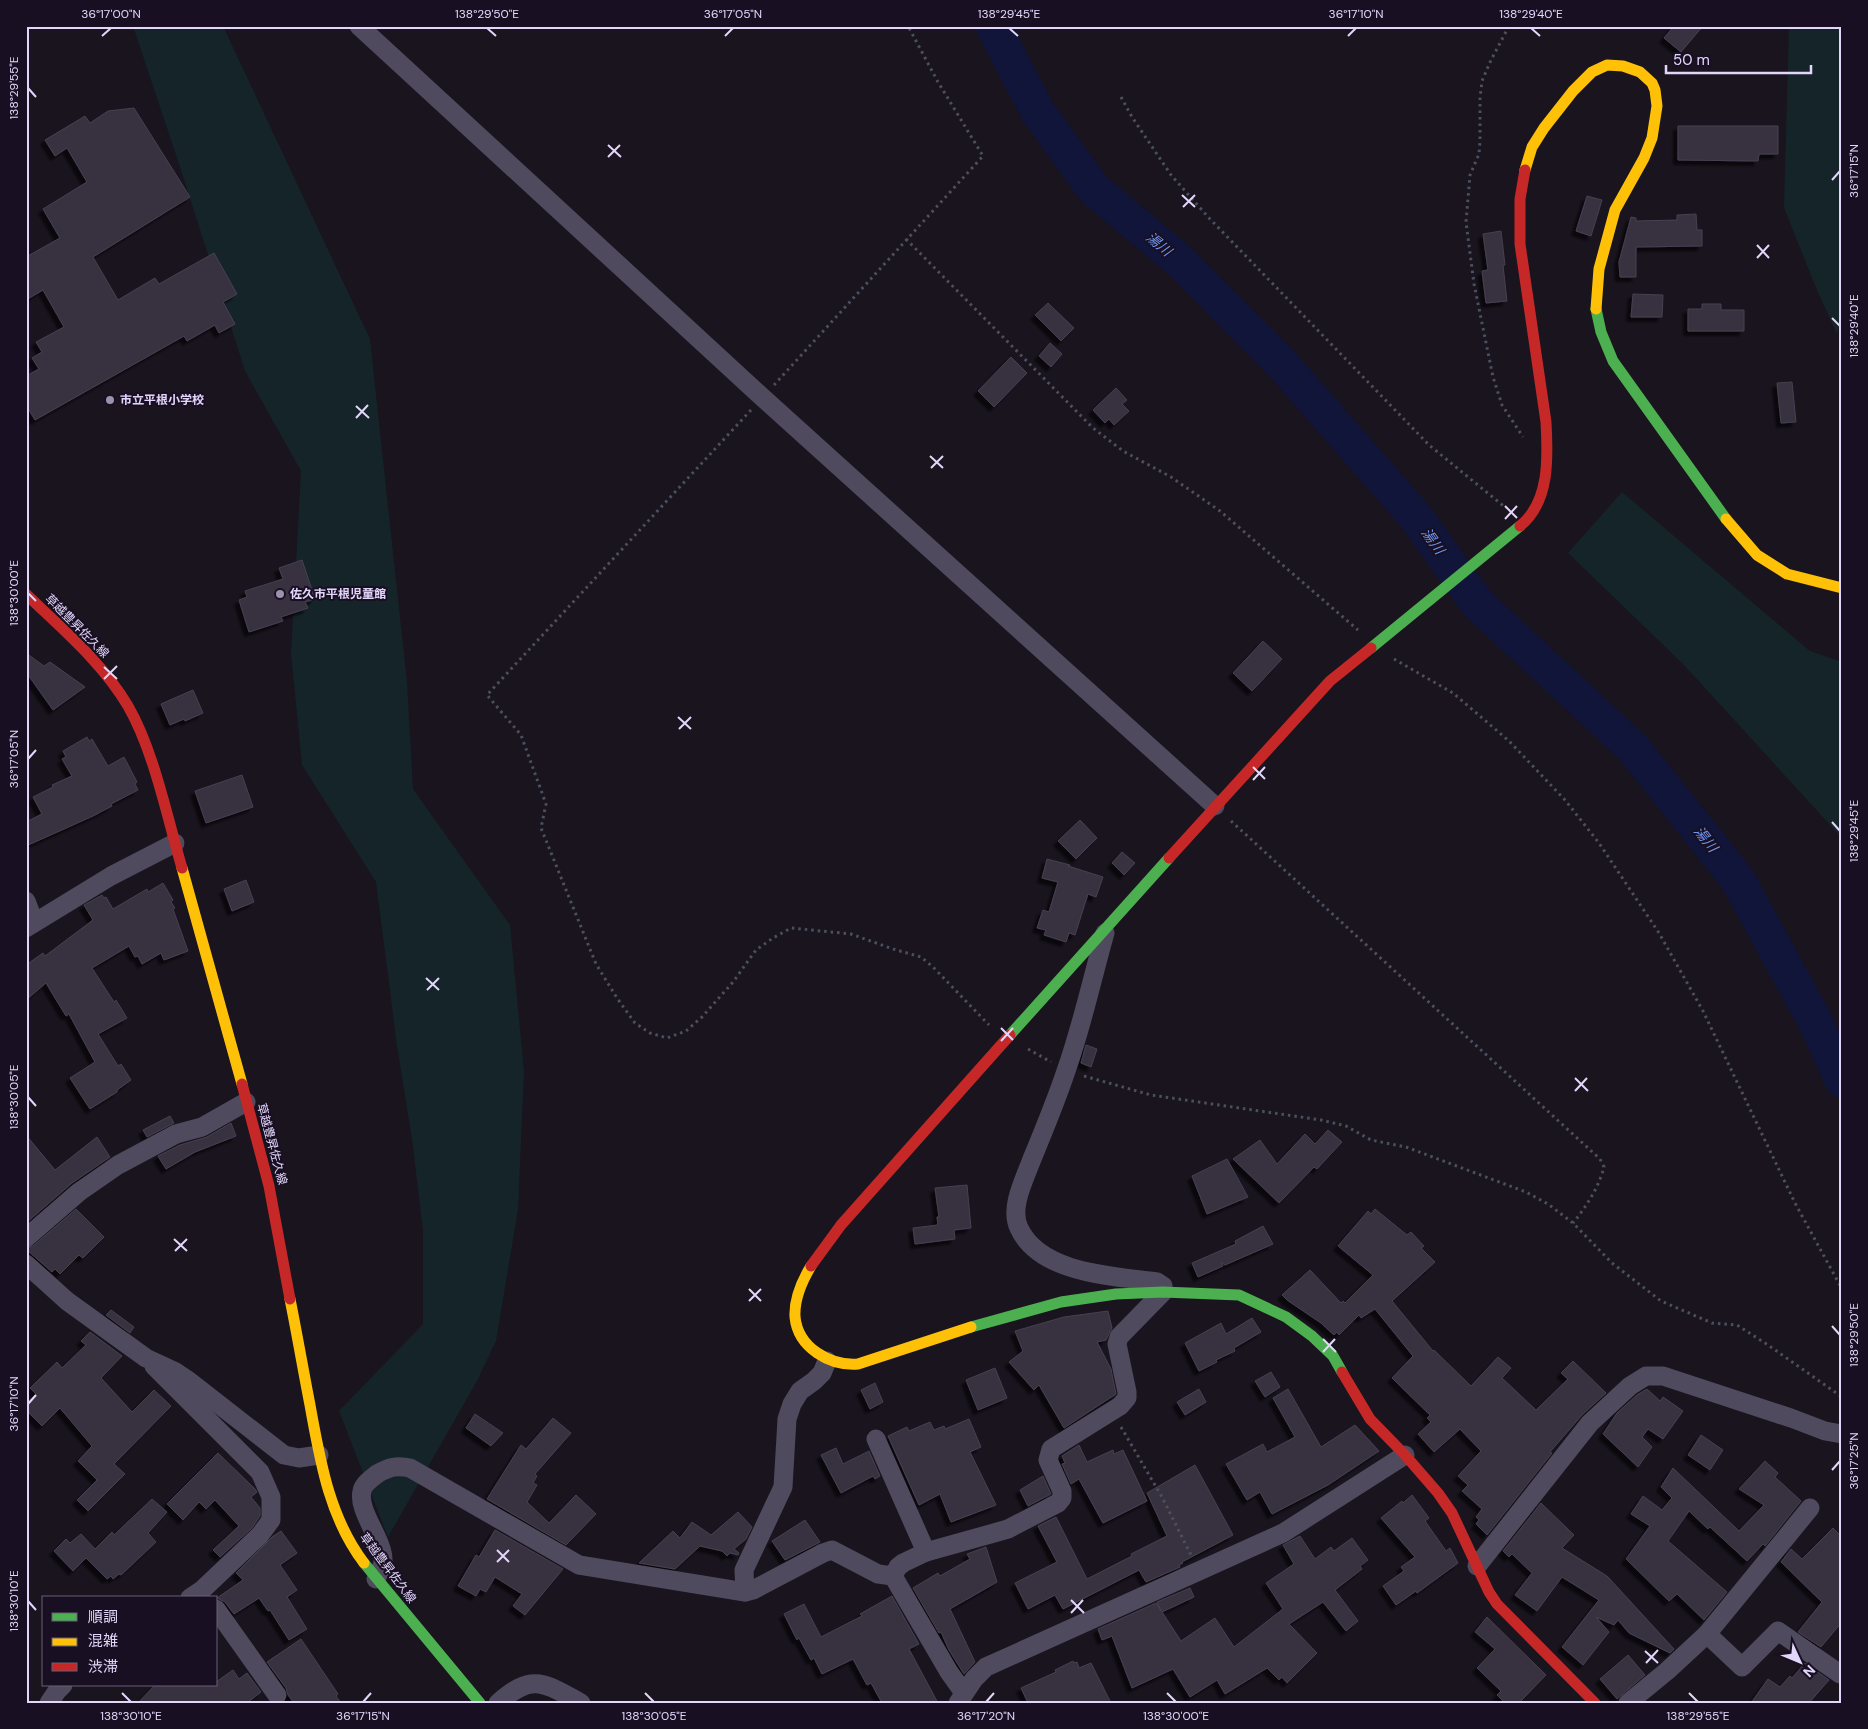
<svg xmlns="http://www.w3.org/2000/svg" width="1868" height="1729" viewBox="0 0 1868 1729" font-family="'DM Sans','Noto Sans JP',sans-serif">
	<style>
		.green { fill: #152429 }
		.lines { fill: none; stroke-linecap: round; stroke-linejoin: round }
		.river { stroke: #101539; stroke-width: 35 }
		.building { fill: #383240; stroke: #474051; filter: url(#shadow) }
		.path { stroke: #4b505f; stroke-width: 3; stroke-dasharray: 2.5 4; stroke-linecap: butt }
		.street { stroke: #4f4a5d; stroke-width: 19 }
		.fast { stroke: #4caf50; stroke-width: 11 }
		.slow { stroke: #ffc107; stroke-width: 11 }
		.jam { stroke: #c62828; stroke-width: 11 }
		.ticks { fill: none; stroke: #e3d6fb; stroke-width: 2 }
		.poi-dot { fill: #9c92ae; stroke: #181022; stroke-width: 2 }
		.labels { text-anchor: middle; stroke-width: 4; stroke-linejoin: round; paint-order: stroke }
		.poi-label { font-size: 12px; font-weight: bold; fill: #e3d6fb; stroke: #181022; text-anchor: start }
		.street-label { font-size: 12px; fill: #e3d6fb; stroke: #181022 }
		.water-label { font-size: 14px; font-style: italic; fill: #6f95f0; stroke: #181022 }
		.neatline { fill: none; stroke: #e3d6fb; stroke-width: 2 }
		.ticks-label { font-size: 12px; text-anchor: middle; fill: #e3d6fb }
	</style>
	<defs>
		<filter id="shadow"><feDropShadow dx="-4.5" dy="4.5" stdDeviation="1" flood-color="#0009"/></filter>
	</defs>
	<rect width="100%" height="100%" fill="#19141e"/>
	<!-- green -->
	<g class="green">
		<path d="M133,26h90l147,313 37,343 6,107 97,136 14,146 -6,139 -22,131 -19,40 -89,156 -49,-126 84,-87v-93l-11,-92 -15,-93 -21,-164 -74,-117 -11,-111 10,-183 -56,-100 -64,-201z"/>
		<path d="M1789,26h53v285l-5,23 -20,-44 -33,-82z"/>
		<path d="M1622,492l188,159 32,11v176l-158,-173 -116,-112z"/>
	</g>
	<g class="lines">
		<!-- river -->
		<path class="river" d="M993,26l45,86 56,77 87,73 102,103 132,151 62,87 156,145 105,132 78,143 26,57"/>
	</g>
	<!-- building -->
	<g class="building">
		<path d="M1674,26h29l-22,26 -17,-14z"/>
		<path d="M134,108l56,89 -97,60 25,43 37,-22 4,6 55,-31 23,41 -14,8 12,22 -16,9 -4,-8 -28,16 -3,-5 -149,84 -9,-15v-29l13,-7 -7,-11 10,-6 -6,-10 28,-15 -21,-37 -17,10v-43l34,-19 -17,-29 44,-27 -20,-34 -12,8 -10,-16 40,-24 5,7 18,-12z"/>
		<path d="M1678,126h100v28h-19l-1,7 -80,-1z"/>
		<path d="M1587,196l15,4 -11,36 -15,-5z"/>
		<path d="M1696,214l1,16h5v16l-66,1v30h-16l-1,-15 12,-45 5,1v3l41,-1v-5z"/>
		<path d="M1501,231l4,34h-2l4,36 -21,2 -4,-32 6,-1 -5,-36z"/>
		<path d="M1633,294l30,1 -1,22h-31z"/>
		<path d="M1048,303l26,25 -13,13 -26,-26z"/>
		<path d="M1702,304h19v6h23v21h-56v-22h14z"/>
		<path d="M1050,343l12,11 -11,13 -12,-11z"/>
		<path d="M1011,357l16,16 -33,34 -16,-16z"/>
		<path d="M1792,382l4,40 -15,1 -4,-40z"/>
		<path d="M1116,388l11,12 -5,4 7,7 -15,14 -5,-6 -4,4 -12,-13z"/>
		<path d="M302,560l13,39 -10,3 3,6 -27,9 2,4 -34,11 -10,-32 8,-3 -2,-6 38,-12 -4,-11z"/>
		<path d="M1263,641l19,18 -30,32 -19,-18z"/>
		<path d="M26,653l18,13 6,-4 35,25 -32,23 -27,-38z"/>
		<path d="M193,690l10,23 -18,8 -1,-2 -14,6 -9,-21z"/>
		<path d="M87,737l2,4 3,-2 16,27 16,-9 13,25 -2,2 3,6 -27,14 1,2 -19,10 -67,30v-24l16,-8 -9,-17 20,-10 -1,-2 20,-9 -10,-17 4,-2 -3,-6z"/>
		<path d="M242,775l11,32 -47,16 -11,-32z"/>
		<path d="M1080,820l17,18 -21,21 -18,-18z"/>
		<path d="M1122,852l13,11 -11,12 -12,-12z"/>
		<path d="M1047,859l23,6 -2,1 35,11 -7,20 -8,-3 -13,41 -6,-2 -3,9 -22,-7 2,-5 -9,-2 6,-18 6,2 9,-30 -16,-4z"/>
		<path d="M246,880l8,22 -22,9 -8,-22z"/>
		<path d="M163,883l10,17 -2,2 4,6 -2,1 15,42 -24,9 -3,-7 -19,11 -4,-8 -3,1 -6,-11 -37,22 22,34 2,-2 11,18 -29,16 20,32 3,-2 10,16 -14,10v2l-27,17 -20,-31 25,-16 -26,-48 -3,2 -20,-33 -20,17v-35l17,-12 2,3 48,-36 -9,-15 18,-10 2,3 2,-1 7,12 34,-20 1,3z"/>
		<path d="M1086,1045l11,4 -6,18 -10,-4z"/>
		<path d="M170,1116l4,7 -27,14 -4,-7z"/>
		<path d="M231,1123l5,13 -41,16 -29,17 -8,-13 22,-11 27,-8z"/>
		<path d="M1328,1130l14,12 -25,27 -3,-2 -35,36 -46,-44 27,-19 17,24 28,-30 10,10z"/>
		<path d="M26,1135l29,35 42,-33 13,20 -38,26 -46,40z"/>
		<path d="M1227,1159l21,38 -41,17 -15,-38z"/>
		<path d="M967,1185l4,43 -17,2 1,9 -40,5 -2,-16 25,-3 -1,-8h2l-4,-29z"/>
		<path d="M76,1209l28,28 -21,21 -4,-3 -19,19 -5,-5 -3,3 -26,-23 7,-3z"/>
		<path d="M1375,1209l32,26 4,-3 13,14 -3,2 14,14 -43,39 41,50 1,-1 37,36 27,-29 13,11 -9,10 34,32 32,-31 -7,-6 12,-12 33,32 -24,22 -32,37 2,1 -65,82 -11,-11 3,-4 -3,-3 6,-8 -20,-18 6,-6 -10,-9 23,-25 -21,-22 -26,23 -16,-18 13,-12 -4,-4 3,-3 -38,-37 21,-22 -38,-47 -14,9 -2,-3 -20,20 -2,-3 -3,3 -13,-12 -34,-23 -5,-5 28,-25 31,33 2,-2 2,2 28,-28 -35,-29 30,-35 3,3z"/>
		<path d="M1263,1226l10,18 -48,21 -4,-3 2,4 -25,11 -6,-14 44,-19 -1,-3z"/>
		<path d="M111,1310l23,17 -4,6 -24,-18z"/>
		<path d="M1108,1311l4,17 -6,12 -9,2 14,27 5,25 -52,34 -25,-43 -5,5 -25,-28 14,-11 -8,-20 49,-14z"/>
		<path d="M1252,1318l9,14 -27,16 1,3 -19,9 1,2 -18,9 -14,-28 36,-20 5,11z"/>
		<path d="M90,1332l32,24 -21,22 31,34 22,-22 17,16 -57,58 11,10 -37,37 -11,-11 20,-20 -19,-19 14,-15 -32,-38 -18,18 -16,-16v-6l10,-10 -6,-6 27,-26 5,6 24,-23 -5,-4z"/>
		<path d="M995,1368l12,30 -29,12 -12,-30z"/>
		<path d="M1271,1372l9,15 -15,10 -10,-16z"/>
		<path d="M875,1383l8,19 -13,7 -9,-19z"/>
		<path d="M1199,1389l7,13 -21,13 -8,-13z"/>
		<path d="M1288,1389l33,58 34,-22 24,26 -51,34 -56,29 -12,-22 -13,8 -21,-36 37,-20 4,8 28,-15 -22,-39z"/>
		<path d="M1647,1389l13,12 3,-4 20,14 -20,28 -15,-10 -6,8 10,10 -14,20 -35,-33 14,-21 20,-18z"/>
		<path d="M475,1414l28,19 -12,13 -25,-18z"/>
		<path d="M553,1418l18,15 -36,41 2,2 -4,7 4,2 -10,17 22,21 27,-28 20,19 -30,31 -79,-46 34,-54 5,4z"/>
		<path d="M969,1419l12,28 -11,5 26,53 -45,17 -11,-28 -21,11 -31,-69 19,-9 2,4 21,-9 4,8 10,-4 1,3z"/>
		<path d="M1701,1435l22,15 -13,20 -22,-15z"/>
		<path d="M1079,1445l8,17 26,-12 1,4 9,-4 24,51 -44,22 -24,-44 -8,5 -9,-20 3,-1 -3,-7z"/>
		<path d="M836,1448l7,16 26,-13 11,25 -5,3 -2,-3 -32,17 -20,-38z"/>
		<path d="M218,1453l37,36 2,3 -6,5 9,11v8l-8,12 -32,29 -7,-7 26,-24 -24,-26 -9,9 -7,-7 -16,18 -16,-16z"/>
		<path d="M1765,1461l13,12 -3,4 26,24 -36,45 -2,-2 -16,17 -37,-34 -2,2 -19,-18 -21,30 59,51 -23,28 -27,-26 -8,7 -43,-42 24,-33 -19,-12 12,-18 19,14 10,-12 -11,-11 12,-19 66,63 25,-26 -25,-16z"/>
		<path d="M1195,1465l38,70 -51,27 1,1 -4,2 1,2 -34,15 -7,-12 -76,39 -8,-14 -27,14 -13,-26 42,-21 -19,-36 18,-9 31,62 45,-23 -1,-2 36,-18 -20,-43z"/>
		<path d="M1043,1476l8,18 -23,12 -8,-16z"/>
		<path d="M1412,1495l17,23 -4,3 21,30 4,-3 8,15 -41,30 -1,-2 -20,14 -13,-19 21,-15 -3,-4 14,-10 -34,-39 21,-17 1,2z"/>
		<path d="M152,1499l15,13 -19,21 8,9 -35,33 -2,-1 -6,5 -2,-3 -4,3 -21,-21 -13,13 -19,-20 12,-12 4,4 11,-9 14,15 17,-17 2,3z"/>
		<path d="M1541,1503l33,32 -12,13 45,28 67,73 -4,4 -41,-20 -11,-13 -4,5 -18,-8 13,15 -26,33 -21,-18 37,-47 -37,-23 -25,34 -22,-16 17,-22 -20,-19 -3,3 -6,-6z"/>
		<path d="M738,1512l14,15 -6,12 -12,10 5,4 -1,2 -8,-2 -3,3 -5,-5 -22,-5 -25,23 -36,-6 34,-32 7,7 12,-16 19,13z"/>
		<path d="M805,1520l15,22 -35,18 -13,-19z"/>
		<path d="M1833,1528l9,9v85l-21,25 -23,-15 24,-30 -41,-40 10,-13 11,10z"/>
		<path d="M495,1530l68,39 -38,46 -12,-9 9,-12 -27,-17 -9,15 -6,-3 -4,7 -18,-10 18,-31 3,2z"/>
		<path d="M281,1531l16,22 -17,12 17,25 -10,7 20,32 -18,11 -19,-30 -2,1 -9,-13 -25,16 -9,-12 -8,-4 26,-18 -7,-7 36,-36z"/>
		<path d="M1300,1536l15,23 16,-12 3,4 18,-13 16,22 -8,6 2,3 -27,21 23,31 -12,10 -23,-29 -34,22 28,29 -30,30 -5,-6 -3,3 -12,-12 -42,26 -8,-14 -27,17 -17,-28 -41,19 -20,-52 -10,4 -4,-11 58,-26 5,8 -4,-9 33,-14 4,9 -32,15 19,29 34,-23 19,29 49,-38 -17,-26 28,-19 -11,-19z"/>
		<path d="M986,1547l11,35 -47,27 25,53 -11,12 -15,-24 -8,-18 -2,1 -26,-45 25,-15 2,3 30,-17 -3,-5z"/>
		<path d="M892,1596l27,48 -10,5 29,54h-56l-11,-20 -4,2 -14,-26 -31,15 -8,-16 -3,2 -12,-22 -2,2 -13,-26 20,-10 17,33 41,-21 -2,-2z"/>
		<path d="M1487,1617l59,58 -27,28h-14l-8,-8 4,-4 -24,-23 18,-19 -20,-17z"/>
		<path d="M301,1639l37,55 -2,2 5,7h-47l-6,-8 -2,-7 -19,-26z"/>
		<path d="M1628,1655l17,20 -28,24 -17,-20z"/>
		<path d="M1073,1661l1,2 3,-1 2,6 12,-5 20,40h-83l-7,-15 35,-16 -1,-2z"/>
		<path d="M1805,1663l24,17 -20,23h-58l17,-24 12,8 10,-11 2,2z"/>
		<path d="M233,1670l6,9 8,-6 14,19 -14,11h-109l17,-18h61v-3z"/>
	</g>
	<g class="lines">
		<!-- path -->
		<g class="path">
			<path d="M1509,26l-18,34 -9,21 -2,17v44l-1,12 -9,21 -4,47 8,62 19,93 9,28 21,32"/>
			<path d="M1121,97l11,20 39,58 38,43 220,227 77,63"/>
			<path d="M906,239l187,189 30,23 48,26 49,34 138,119"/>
			<path d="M774,385l209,-229 -45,-74 -30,-56"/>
			<path d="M751,410l-264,285 34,40 25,69 -5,24 55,136 21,34 18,25 15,10 17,5 19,-7 16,-14 31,-35 23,-32 17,-12 18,-10 60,6 42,15 28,8 12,10 56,58"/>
			<path d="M1394,659l59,34 56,48 56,59 34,43 60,90 44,78 92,192 47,86"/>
			<path d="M1231,821l369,338 4,8c-5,20 -18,40 -31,56"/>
			<path d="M1028,1049l23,13"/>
			<path d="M1084,1076l67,19 170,25 25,6 25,14 35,7 120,45 22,12 25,19 39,40 49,38 51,22 25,2 31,20 74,52"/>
			<path d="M1121,1427l41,70 29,58"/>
		</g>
		<!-- street -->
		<g class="street">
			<path d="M359,26l403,371 453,409"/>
			<path d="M26,901l8,21"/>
			<path d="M26,928l85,-52 64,-33"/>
			<path d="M26,1238l53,-46 39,-27 58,-31 26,-7 44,-25"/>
			<path d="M26,1264l41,37 79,57 28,13 15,10 95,74 15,3 20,-3"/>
			<path d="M154,1366l106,106 11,25v23l-11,15 -58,55 -12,8"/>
			<path d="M876,1439l50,113"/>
			<path d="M1477,1566l113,-143 40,-37 16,-10h17l128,42 34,13 17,3"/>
			<path d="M893,1576l5,-9 5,-4 23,-11 82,-23 50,-26 4,-5v-7l-14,-31 3,-11 69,-43 7,-8v-6l-10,-48 2,-7 44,-45v-6l-6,-4c-43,-6 -117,-8 -138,-54 -10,-20 6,-50 13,-69 12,-29 24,-58 34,-88 16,-45 26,-92 39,-138"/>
			<path d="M376,1579c2,-5 7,-12 7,-18 1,-21 -26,-50 -21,-70 1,-7 10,-13 15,-17 12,-7 20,-9 33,-6l169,97 166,27 8,-2 70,-37 9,-3 46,24 15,2 56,96 15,21"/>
			<path d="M745,1592l-1,-22 39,-83 4,-68 5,-15 8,-13 14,-10 8,-8 5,-12"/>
			<path d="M216,1609l61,86"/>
			<path d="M1707,1634l35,33 36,-36 62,43"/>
			<path d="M49,1703l8,-12 6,-6"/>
			<path d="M498,1703c35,-31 46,-20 83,0"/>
			<path d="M958,1703l16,-24 12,-12 297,-134 122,-78"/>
			<path d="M1628,1703l39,-32 40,-37 103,-126"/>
		</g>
		<!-- fast -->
		<g class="fast">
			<path d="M1596,309l5,23 12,29 113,158"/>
			<path d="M1371,648l149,-122"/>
			<path d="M1010,1035l159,-177"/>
			<path d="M971,1327l90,-25 55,-8 47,-2 76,3 47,22 26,19 21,20 9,16"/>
			<path d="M364,1563l116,140"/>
		</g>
		<!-- slow -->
		<g class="slow">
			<path d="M1525,170l7,-23 12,-19 29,-37 19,-19 15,-7 16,1 17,6 12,11 3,7 2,16 -5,32 -8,20 -29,52 -16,59 -3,40"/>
			<path d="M1726,519l31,36 30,19 55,14"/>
			<path d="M182,868l60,216"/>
			<path d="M811,1266c-9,15 -17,33 -16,51 3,31 35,49 63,47l113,-37"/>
			<path d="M290,1299c7,35 13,70 20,106 10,55 19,112 54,158"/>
		</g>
		<!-- jam -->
		<g class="jam">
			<path d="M1520,526c30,-24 28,-69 26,-104l-26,-178v-45l5,-29"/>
			<path d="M26,594c36,35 76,68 102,112 26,45 39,111 54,162"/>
			<path d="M1169,858l161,-177 41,-33"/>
			<path d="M242,1084l27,102 21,113"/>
			<path d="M811,1266l30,-41 169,-190"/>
			<path d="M1342,1372l28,47 35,36 33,38 14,20 37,79 8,12 98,99"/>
		</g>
	</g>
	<!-- ticks -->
	<path class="ticks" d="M487,28l9,8M1009,28l9,8M1531,28l9,8M102,36l9,-8M725,36l8,-8M1348,36l8,-8M28,88l8,9M608,145l13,12M608,157l12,-12M1832,180l8,-9M1182,195l13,12M1183,207l12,-12M1757,245l12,13M1757,258l12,-13M1832,318l8,8M356,406l13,12M356,418l12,-13M930,456l13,12M931,468l12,-12M1505,506l12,12M1505,519l12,-13M28,593l8,8M104,667l13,12M104,679l13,-13M678,717l13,12M679,729l12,-12M28,759l8,-9M1253,767l12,12M1253,780l12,-13M1832,822l8,9M426,978l13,12M427,990l12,-12M1001,1028l12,12M1001,1041l12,-13M1575,1078l13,13M1575,1091l12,-13M28,1097l8,9M174,1239l13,12M175,1251l12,-12M749,1289l12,12M749,1301l12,-12M1832,1326l8,9M1323,1339l13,13M1323,1352l12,-13M28,1404l8,-9M1832,1470l8,-9M497,1550l12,12M497,1562l12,-12M1071,1600l13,13M28,1601l8,9M1071,1613l12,-13M1645,1651l13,12M1646,1663l12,-13M122,1693l9,9M645,1693l9,9M1167,1693l9,9M1689,1693l9,9M363,1702l8,-9M986,1702l8,-9"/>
	<!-- markers -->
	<g class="poi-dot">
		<circle cx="110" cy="400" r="5"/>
		<circle cx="280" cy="594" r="5"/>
	</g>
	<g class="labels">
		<!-- poi labels -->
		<g class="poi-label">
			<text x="120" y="404">市立平根小学校</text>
			<text x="290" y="598">佐久市平根児童館</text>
		</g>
		<!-- street labels -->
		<g class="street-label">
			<text transform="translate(77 626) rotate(45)" y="4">草越豊昇佐久線</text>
			<text transform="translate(272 1144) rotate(75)" y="4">草越豊昇佐久線</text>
			<text transform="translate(388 1568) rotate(53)" y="4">草越豊昇佐久線</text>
		</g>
		<!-- water labels -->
		<g class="water-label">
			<text transform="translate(1159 244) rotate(40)" y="5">湯川</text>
			<text transform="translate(1433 541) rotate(54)" y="5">湯川</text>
			<text transform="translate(1706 839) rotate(51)" y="5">湯川</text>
		</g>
	</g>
	<!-- border -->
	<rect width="1868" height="1729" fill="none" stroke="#181022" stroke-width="55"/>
	<!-- legend -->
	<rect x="42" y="1596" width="175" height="90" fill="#181022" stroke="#695f79"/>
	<rect x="52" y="1613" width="25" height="8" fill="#4caf50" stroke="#695f79"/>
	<text x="88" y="1622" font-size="15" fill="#e3d6fb">順調</text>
	<rect x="52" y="1638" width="25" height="8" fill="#ffc107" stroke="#695f79"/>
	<text x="88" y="1646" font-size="15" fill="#e3d6fb">混雑</text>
	<rect x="52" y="1663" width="25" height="8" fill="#c62828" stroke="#695f79"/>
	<text x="88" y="1672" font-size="15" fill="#e3d6fb">渋滞</text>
	<!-- north arrow -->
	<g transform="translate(1800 1662) rotate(134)" stroke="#181022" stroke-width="4" paint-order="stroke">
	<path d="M0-4L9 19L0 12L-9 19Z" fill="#e3d6fb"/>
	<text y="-8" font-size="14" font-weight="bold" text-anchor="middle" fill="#e3d6fb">N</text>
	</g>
	<!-- scale -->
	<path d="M1666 65v8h145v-8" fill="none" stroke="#e3d6fb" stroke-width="2.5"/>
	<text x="1673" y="65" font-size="15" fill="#e3d6fb" stroke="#181022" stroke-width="4" paint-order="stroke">50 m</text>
	<rect x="28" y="28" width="1812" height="1674" class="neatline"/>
	<g class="ticks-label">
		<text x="111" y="18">36°17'00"N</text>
		<text x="487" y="18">138°29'50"E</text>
		<text x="733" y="18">36°17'05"N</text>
		<text x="1009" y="18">138°29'45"E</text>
		<text x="1356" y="18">36°17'10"N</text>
		<text x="1531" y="18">138°29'40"E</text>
		<text transform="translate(14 88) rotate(-90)" y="4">138°29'55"E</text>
		<text transform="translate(1854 171) rotate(-90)" y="4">36°17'15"N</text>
		<text transform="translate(1854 326) rotate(-90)" y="4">138°29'40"E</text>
		<text transform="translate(14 593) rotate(-90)" y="4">138°30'00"E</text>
		<text transform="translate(14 759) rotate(-90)" y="4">36°17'05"N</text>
		<text transform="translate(1854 831) rotate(-90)" y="4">138°29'45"E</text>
		<text transform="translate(14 1097) rotate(-90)" y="4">138°30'05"E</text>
		<text transform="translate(1854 1335) rotate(-90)" y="4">138°29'50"E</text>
		<text transform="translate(14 1404) rotate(-90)" y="4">36°17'10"N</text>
		<text transform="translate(1854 1461) rotate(-90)" y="4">36°17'25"N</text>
		<text transform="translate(14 1601) rotate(-90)" y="4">138°30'10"E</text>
		<text x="131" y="1720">138°30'10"E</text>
		<text x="363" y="1720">36°17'15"N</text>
		<text x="654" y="1720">138°30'05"E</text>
		<text x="986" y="1720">36°17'20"N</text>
		<text x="1176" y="1720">138°30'00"E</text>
		<text x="1698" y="1720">138°29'55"E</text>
	</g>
</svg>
